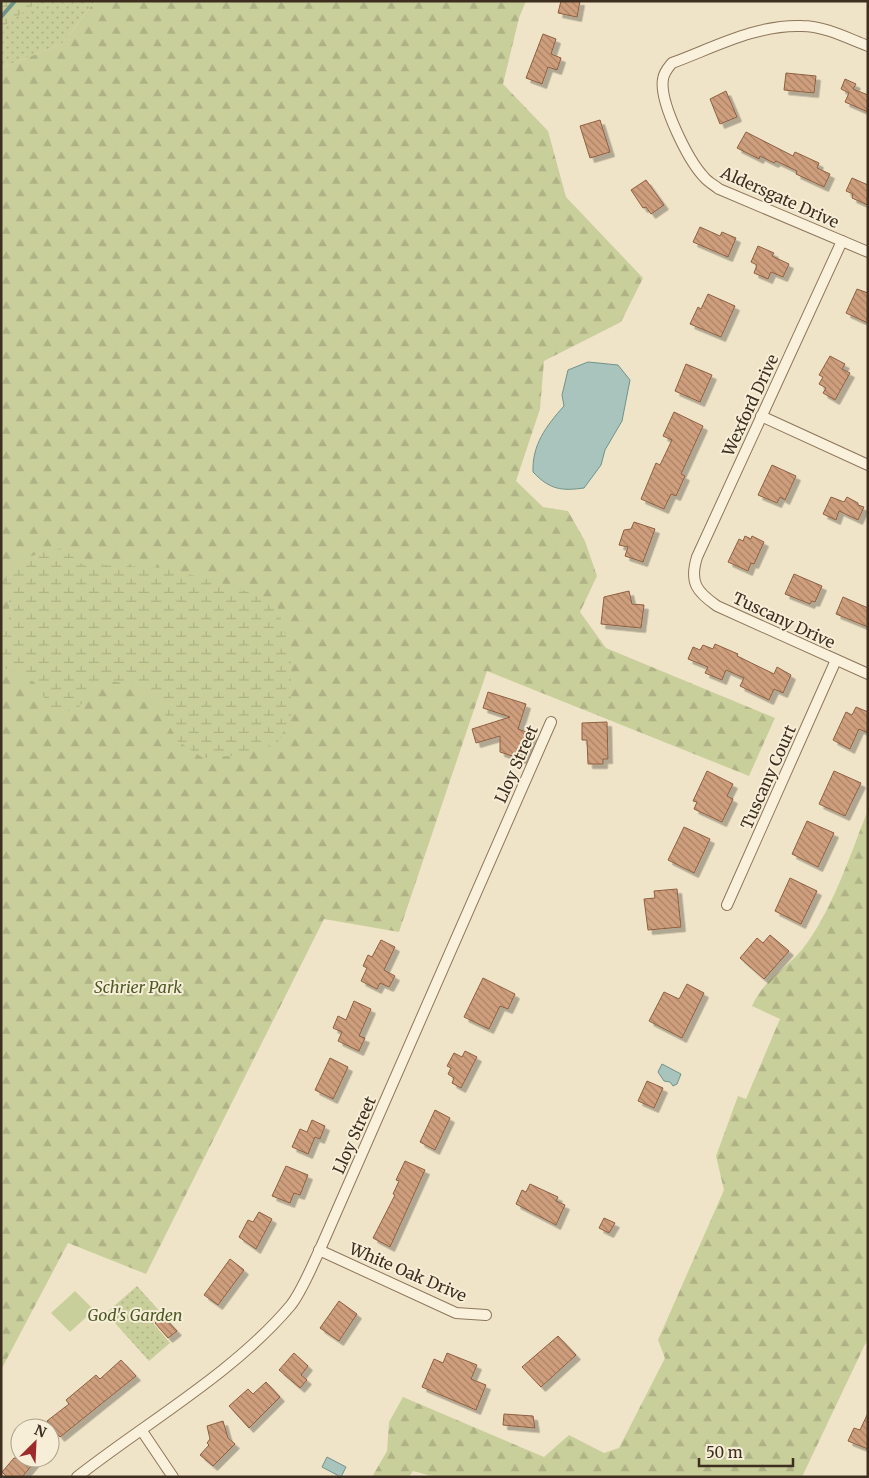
<svg xmlns="http://www.w3.org/2000/svg" width="869" height="1478" viewBox="0 0 869 1478" font-family="Merriweather,serif">
	<style>
		.green { fill: url(#green-dots) }
		.forest { fill: url(#forest-firs) }
		.wetland { fill: url(#wetland-marsh) }
		.pitch { fill: #c9cf9b }
		.water { fill: #a9c4bc; stroke: #6f938a }
		.lines { fill: none; stroke-linecap: round; stroke-linejoin: round }
		.stream { stroke: #6f938a; stroke-width: 4 }
		.building { fill: url(#building-back-hatch); stroke: #8d5f41; filter: url(#shadow) }
		.street-casing { stroke: #8d765c; stroke-width: 12 }
		.street { stroke: #faf1dc; stroke-width: 10 }
		.labels { text-anchor: middle; stroke-width: 4; stroke-linejoin: round; paint-order: stroke }
		.street-label { font-size: 16px; fill: #3d2e20; stroke: #f7eed8 }
		.park-label { font-size: 16px; font-style: italic; fill: #4d5a26; stroke: #f7eed8 }
	</style>
	<defs>
		<pattern id="green-dots" width="8" height="8" patternUnits="userSpaceOnUse" patternTransform="scale(1.25)"><rect width="8" height="8" fill="#c9cf9b"/><path d="M2 2h.1M6 6h.1" fill="none" stroke="#aeb285" stroke-width="1.8" stroke-linecap="round"/></pattern>
		<pattern id="forest-firs" width="22" height="20" patternUnits="userSpaceOnUse" patternTransform="scale(1.25)"><rect width="22" height="20" fill="#c9cf9b"/><path d="M5 1l3.5 6h-7zM16 11l3.5 6h-7z" fill="#aeb285"/></pattern>
		<pattern id="wetland-marsh" width="20" height="14" patternUnits="userSpaceOnUse" patternTransform="scale(1.25)"><rect width="20" height="14" fill="#c9cf9b"/><path d="M1 5h8M5 5V1M11 12h8M15 12V8" fill="none" stroke="#aeb285"/></pattern>
		<pattern id="building-back-hatch" width="6" height="6" patternUnits="userSpaceOnUse" patternTransform="scale(1.25)"><rect width="6" height="6" fill="#cf9f7d"/><path d="M-1 5l2 2M0 0l6 6M5-1l2 2" fill="none" stroke="#a98266"/></pattern>
		<filter id="shadow"><feDropShadow dx="4.5" dy="4.5" stdDeviation="0" flood-color="#0004"/></filter>
	</defs>
	<rect width="100%" height="100%" fill="#f0e4c8"/>
	<!-- green -->
	<g class="green">
		<path d="M1,1h94l-33,43 -61,24z"/>
		<path d="M137,1286l26,29 -10,8 17,20 -21,18 -43,-48z"/>
	</g>
	<!-- forest -->
	<g class="forest">
		<path d="M95,1h431l-7,17 -16,66 45,47 18,66 77,81 -22,44 -77,39 -4,48 -24,72 27,26 25,4 17,30 12,35 -17,36 26,36 169,70 -26,58 -262,-105 -88,261 -75,-13 -178,355 -78,-31 -67,127v-1302l61,-24z"/>
		<path d="M868,810v528l-66,139h-367l-22,-6 -4,6h-37l15,-26 2,-29 14,-25 141,60 25,-22 35,18 15,-5 46,-90 -7,-18 66,-150 -8,-34 22,-60 8,3 34,-80 -28,-13c14,-31 38,-38 55,-63 28,-40 43,-88 61,-133z"/>
	</g>
	<!-- wetland -->
	<g class="wetland">
		<path d="M1,1h38l-38,27z"/>
		<path d="M62,548l20,16 85,4 64,18 45,16 15,52v64l-14,26 -35,11 -39,3 -27,-18 -16,-37 -27,-19 -34,-4 -22,30 -23,2 -20,-30 -33,-16v-36l8,-7v-27l-8,-4c10,-35 29,-36 61,-44z"/>
	</g>
	<!-- pitch -->
	<path class="pitch" d="M75,1291l19,19 -24,22 -19,-19z"/>
	<!-- water -->
	<g class="water">
		<path d="M588,362l30,3 12,15 -8,41 -17,29 -4,15 -17,23c-22,3 -34,2 -51,-16 -1,-27 13,-46 31,-66l-2,-11 6,-25z"/>
		<path d="M662,1064l19,10 -4,10 -4,2 -3,-4 -6,-1 -6,-9z"/>
		<path d="M327,1457l19,10 -5,10 -19,-10z"/>
	</g>
	<g class="lines">
		<!-- stream -->
		<path class="stream" d="M1,17l14,-16"/>
	</g>
	<!-- building -->
	<g class="building">
		<path d="M561,1h19l-3,16 -19,-4z"/>
		<path d="M543,34l13,5 -5,15 10,4 -4,12 -9,-3 -6,17 -16,-6z"/>
		<path d="M786,73l30,3 -2,17 -30,-3z"/>
		<path d="M845,79l11,5 -3,5 15,6v17l-23,-10 4,-9 -8,-4z"/>
		<path d="M726,91l11,26 -17,7 -10,-25z"/>
		<path d="M600,120l10,32 -20,6 -10,-32z"/>
		<path d="M746,132l47,24 2,-4 24,11 -2,5 13,6 -6,13 -28,-13 1,-3 -21,-10 -2,2 -14,-7 -1,3 -22,-11z"/>
		<path d="M852,178l16,7v20l-16,-7 1,-4 -7,-3z"/>
		<path d="M646,180l18,25 -13,9 -5,-7 -3,1 -12,-18z"/>
		<path d="M700,227l20,9 2,-4 14,6 -8,19 -35,-15z"/>
		<path d="M758,246l16,7 -2,3 17,8 -6,13 -12,-5 -3,7 -14,-6 3,-8 -6,-3z"/>
		<path d="M857,289l11,4v30l-22,-10z"/>
		<path d="M708,294l27,12 -14,31 -31,-13 8,-17 3,2z"/>
		<path d="M830,356l15,8 -3,5 8,4 -15,27 -12,-7 3,-5 -7,-4 4,-7 -4,-2z"/>
		<path d="M686,364l26,11 -12,27 -25,-11z"/>
		<path d="M674,412l29,14 -22,48 4,2 -9,20 -5,-2 -7,15 -23,-10 15,-36 4,2 12,-25 -9,-4z"/>
		<path d="M772,465l24,11 -11,24 -5,-3 -3,6 -19,-8z"/>
		<path d="M831,497l13,5 3,-5 11,6v2l6,2 -6,13 -19,-9 -3,9 -13,-6z"/>
		<path d="M634,522l21,7 -12,33 -18,-6 3,-9 -9,-2 5,-15 7,-1z"/>
		<path d="M745,536l6,3 1,-3 12,6 -10,22 -3,-1 -3,8 -20,-9 11,-23 4,2z"/>
		<path d="M794,574l28,12 -7,16 -3,-1 -2,3 -25,-10z"/>
		<path d="M629,591l3,13 12,1 -3,23 -40,-4 3,-27z"/>
		<path d="M843,597l25,11v19l-32,-13z"/>
		<path d="M715,644l23,10 -1,2 37,18 3,-7 14,8 -8,18 -9,-4 -5,11 -29,-14 4,-8 -18,-8 -4,10 -17,-7 3,-6 -20,-8 5,-12 7,3 3,-5 10,4z"/>
		<path d="M488,692l38,12 -8,25 14,5 -8,26 -24,-8v-16l-24,7 -4,-14 38,-12 -27,-9z"/>
		<path d="M856,707l12,5v21l-9,-4 -9,20 -17,-9 13,-28 6,3z"/>
		<path d="M607,722l1,37h-5v5h-15l-1,-24h-5v-17z"/>
		<path d="M707,771l26,13 -6,12 6,3 -11,23 -28,-13 3,-7 -4,-1z"/>
		<path d="M834,771l27,12 -16,33 -26,-12z"/>
		<path d="M807,821l27,12 -16,34 -26,-13z"/>
		<path d="M684,827l26,12 -16,34 -26,-13z"/>
		<path d="M790,878l27,13 -16,33 -26,-13z"/>
		<path d="M677,889l4,38 -33,3 -4,-31 11,-1 -1,-7z"/>
		<path d="M770,935l19,16 -25,28 -24,-21 17,-20 6,5z"/>
		<path d="M381,940l14,7 -11,23 11,6 -6,11 -9,-4 -3,6 -16,-8 6,-13 -4,-2 5,-11 4,2z"/>
		<path d="M483,978l32,16 -7,15 -8,-3 -11,23 -25,-12z"/>
		<path d="M687,984l17,9 -22,45 -33,-17 15,-29 15,7z"/>
		<path d="M354,1001l17,8 -12,27 6,2 -6,13 -21,-10 4,-9 -9,-4 5,-12 8,4z"/>
		<path d="M465,1051l12,6 -16,31 -9,-5 2,-5 -6,-4 3,-6 -4,-2 7,-13 8,4z"/>
		<path d="M330,1058l18,9 -15,32 -18,-9z"/>
		<path d="M647,1081l16,7 -9,20 -16,-7z"/>
		<path d="M435,1110l15,8 -15,32 -15,-8z"/>
		<path d="M312,1120l13,6 -5,13 -5,-2 -7,17 -16,-7 8,-18 7,3z"/>
		<path d="M405,1161l20,9 -35,77 -17,-9 22,-43 -2,-1 6,-13 -3,-1z"/>
		<path d="M286,1166l22,9 -8,20 -6,-2 -4,10 -18,-7z"/>
		<path d="M530,1184l28,13 -2,4 9,4 -9,20 -40,-21 6,-14 4,2z"/>
		<path d="M259,1212l13,7 -16,30 -17,-12 9,-17 5,2z"/>
		<path d="M604,1218l11,5 -6,10 -10,-5z"/>
		<path d="M230,1259l14,11 -26,35 -14,-10z"/>
		<path d="M339,1301l18,13 -18,27 -19,-13z"/>
		<path d="M163,1316l14,15 -9,7 -13,-15z"/>
		<path d="M558,1336l18,19 -35,32 -19,-20z"/>
		<path d="M294,1353l14,13 -7,9 6,5 -7,8 -21,-18z"/>
		<path d="M447,1353l30,12 -6,14 15,6 -10,25 -54,-23 12,-28 9,4z"/>
		<path d="M121,1360l15,16 -76,61 -13,-16 22,-17 -3,-4 30,-25 4,4z"/>
		<path d="M266,1382l14,15 -31,31 -20,-22 19,-17 5,5z"/>
		<path d="M868,1413v36l-20,-8 6,-13 6,2z"/>
		<path d="M504,1414l29,2 2,12 -32,-3z"/>
		<path d="M223,1421l5,17 7,6 -22,22 -13,-11 9,-10 -2,-2 3,-4 -3,-13z"/>
		<path d="M14,1458h24l-16,19h-15l-5,-5z"/>
	</g>
	<g class="lines">
		<!-- street casing -->
		<g class="street-casing">
			<g id="street">
				<path d="M868,46c-21,-8 -44,-20 -66,-20 -45,-2 -89,22 -130,37 -4,5 -8,9 -9,16 -4,23 25,81 41,98 4,5 10,8 15,12l149,63"/>
				<path d="M842,241l-145,316c-8,26 0,35 20,49l151,68"/>
				<path d="M761,416l107,49"/>
				<path d="M727,905l109,-245"/>
				<path d="M319,1250l137,63 30,2"/>
				<path d="M142,1431l31,46"/>
				<path d="M77,1477c70,-55 157,-104 214,-172 11,-14 22,-41 30,-58l230,-525"/>
			</g>
		</g>
		<!-- street -->
		<use href="#street" class="street"/>
	</g>
	<g class="labels">
		<!-- street labels -->
		<g class="street-label">
			<text transform="translate(780 197) rotate(24)" y="6">Aldersgate Drive</text>
			<text transform="translate(750 405) rotate(-65)" y="6">Wexford Drive</text>
			<text transform="translate(784 620) rotate(25)" y="6">Tuscany Drive</text>
			<text transform="translate(516 764) rotate(-66)" y="6">Lloy Street</text>
			<text transform="translate(768 777) rotate(-66)" y="6">Tuscany Court</text>
			<text transform="translate(354 1135) rotate(-66)" y="6">Lloy Street</text>
			<text transform="translate(408 1272) rotate(23)" y="6">White Oak Drive</text>
		</g>
		<!-- park labels -->
		<g class="park-label">
			<text x="138" y="993">Schrier Park</text>
			<text x="135" y="1321">God's Garden</text>
		</g>
	</g>
	<!-- border -->
	<rect width="869" height="1478" fill="none" stroke="#3d2e20" stroke-width="5"/>
	<!-- north arrow -->
	<g transform="translate(35 1443) rotate(24)"><circle r="24" fill="#f7eed8" stroke="#ada18e"/>
	<path d="M0-4L9 19L0 12L-9 19Z" fill="#9e2a2b"/>
	<text y="-8" font-size="14" font-weight="bold" text-anchor="middle" fill="#3d2e20">N</text>
	</g>
	<!-- scale -->
	<path d="M699 1458v8h94v-8" fill="none" stroke="#3d2e20" stroke-width="2.5"/>
	<text x="706" y="1458" font-size="15" fill="#3d2e20" stroke="#f7eed8" stroke-width="4" paint-order="stroke">50 m</text>
</svg>
